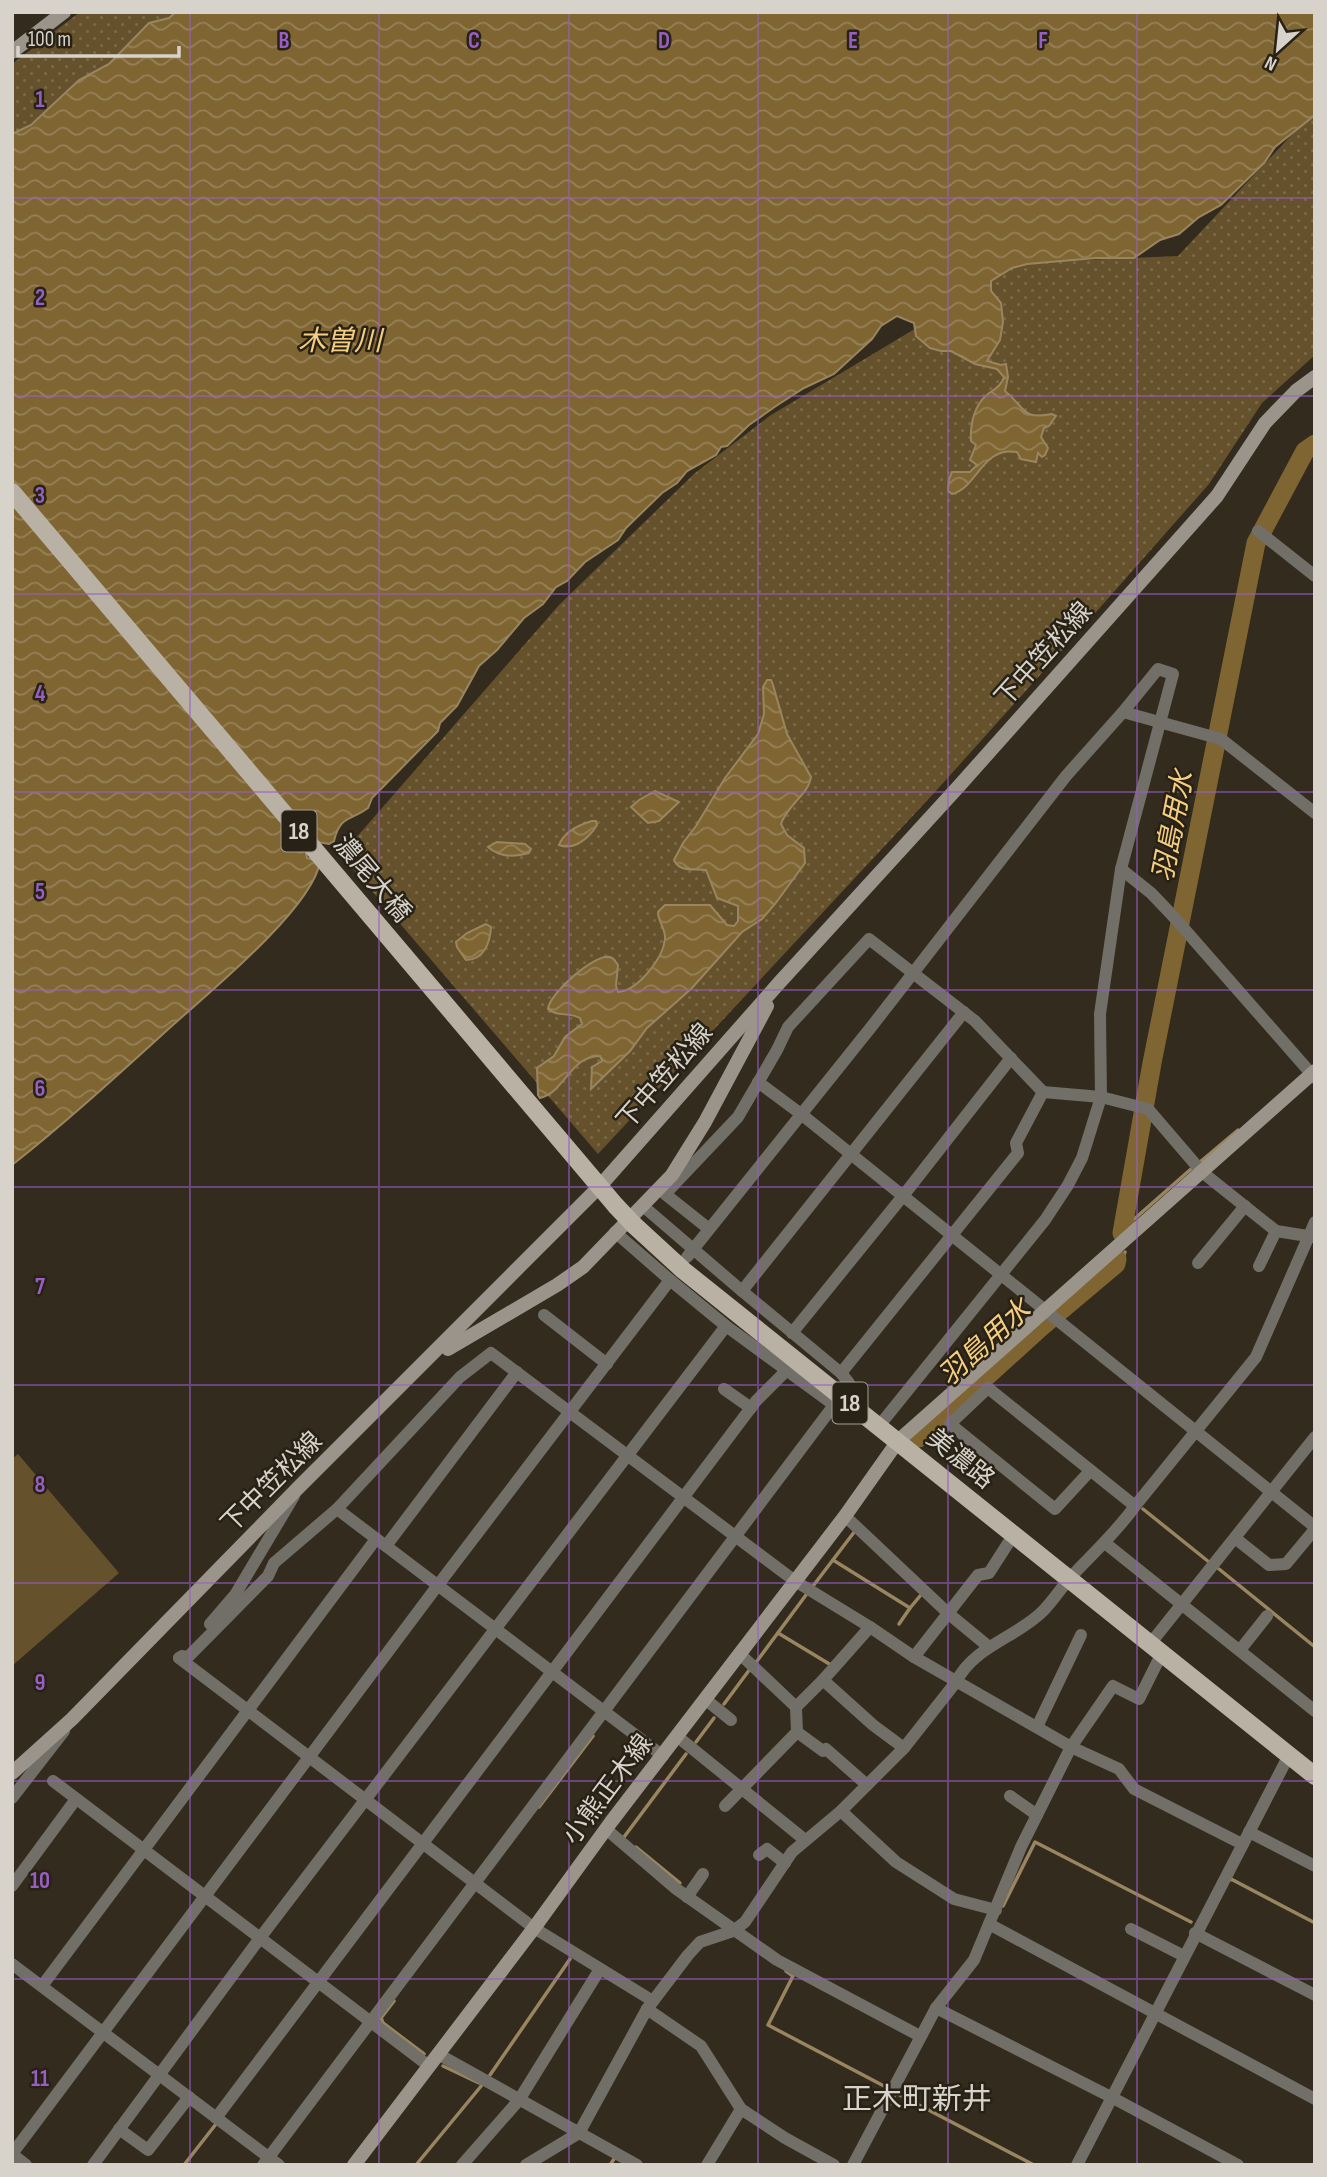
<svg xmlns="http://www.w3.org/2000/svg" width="1327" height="2177" viewBox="0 0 1327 2177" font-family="'Sofia Sans Condensed','Noto Sans JP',sans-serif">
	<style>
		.grass { fill: url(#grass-dots) }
		.pitch { fill: #65512b }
		.water { fill: url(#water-waves); stroke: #998660; stroke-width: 2 }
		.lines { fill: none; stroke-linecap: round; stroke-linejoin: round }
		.stream { stroke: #998660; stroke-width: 3.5 }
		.river { stroke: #7f6532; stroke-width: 19 }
		.street { stroke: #726f68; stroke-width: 12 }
		.secondary { stroke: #9a948a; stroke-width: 14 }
		.primary { stroke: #b8b1a4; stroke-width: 18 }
		.primary-bridge { stroke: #b8b1a4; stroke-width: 18 }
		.grid { fill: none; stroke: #975ec3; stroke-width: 2; stroke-opacity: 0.55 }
		.labels { text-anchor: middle; stroke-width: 5; stroke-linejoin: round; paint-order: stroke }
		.shield { fill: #282115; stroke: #a29e94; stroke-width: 2 }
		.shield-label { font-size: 24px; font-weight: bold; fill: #d7d3cb }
		.street-label { font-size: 26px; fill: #d7d3cb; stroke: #282115 }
		.water-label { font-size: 28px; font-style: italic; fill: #f6ce81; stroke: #282115 }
		.quarter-label { font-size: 30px; fill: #d7d3cb; stroke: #282115 }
		.grid-label { font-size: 23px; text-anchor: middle; font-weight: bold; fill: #975ec3; stroke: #282115; stroke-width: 5; stroke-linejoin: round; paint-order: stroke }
	</style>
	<defs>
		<pattern id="grass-dots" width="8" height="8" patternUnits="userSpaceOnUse" patternTransform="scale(1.75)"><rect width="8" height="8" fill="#65512b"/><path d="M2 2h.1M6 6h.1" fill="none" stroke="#7a6948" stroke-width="1.8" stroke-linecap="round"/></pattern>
		<pattern id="water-waves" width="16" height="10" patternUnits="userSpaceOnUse" patternTransform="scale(1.75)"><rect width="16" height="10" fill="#7f6532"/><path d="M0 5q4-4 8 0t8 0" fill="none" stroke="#968158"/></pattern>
	</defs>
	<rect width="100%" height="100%" fill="#322b1e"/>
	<!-- grass -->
	<g class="grass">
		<path d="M80,12h105l-173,132v-80z"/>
		<path d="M1315,110v245l-53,48 -53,81 -142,161 -132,147 -337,362 -257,-299 218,-250 136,-132 76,-58 142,-85 95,-67 170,-7z"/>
	</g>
	<!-- pitch -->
	<path class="pitch" d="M18,1454l101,119 -107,93v-207z"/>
	<!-- water -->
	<g class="water">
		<path d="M176,12h1139v103l-40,32 -11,16 -43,42 -22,12 -20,17 -19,6 -26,18h-38l-69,6 -15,4 -21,13v10l10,12 2,19 -3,18 -13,21 14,4 5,-1 2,13 -3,14c21,17 16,29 47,23l4,2 -7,10 -5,2 -3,9 7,11 -3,7 -3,2 -4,-4 -2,9 -15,-3 -4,-7c-35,-6 -39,35 -65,42l-4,-3 1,-12 3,-7h18l7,-7 -7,-5 6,-15 -5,-4c-1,-17 3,-36 17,-47 8,-6 13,-8 16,-17l-7,-8 -22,-5 -24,-13h-10l-11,-3 -14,-12 -2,-13 -17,-7 -16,10 -9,13 -38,35 -30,14 -28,18 -27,19 -22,21 -6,1 -5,8 -29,16 -10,12 -15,10 -36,35 -8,12 -33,22 -18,19 -11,6 -13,17 -19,14 -27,32 -18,16 -22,40 -17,17 -2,8 -66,67 -4,10c-17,13 -28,7 -34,33l-5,3 -11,-2 -12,11 1,5 13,4c-8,46 -109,129 -146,162 -53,48 -105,96 -162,141v-1031l19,-9 48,-45 30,-16 40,-41 20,-5z"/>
		<path d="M767,680h4l2,5 14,49 24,43c-2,17 -24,28 -30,47l6,11 17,13 1,15 -30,41 -13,15 -20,13 -50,56 -45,40 -17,23 -39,38 1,-22 10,-6 -2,-5c-30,0 -35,36 -60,42l-2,-3 -1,-27 17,-12 11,-19 17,-13 -2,-6c-10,-6 -24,-1 -32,-9 1,-15 47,-56 62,-52 4,1 5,4 8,8l-2,21 2,6c19,-1 45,-33 47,-53 1,-10 -7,-17 -7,-27l7,-7h45l17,20 7,1 4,-5v-15l-21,-8 -11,-28c-12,-2 -26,3 -32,-10l9,-17 13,-17 29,-48 33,-44 6,-20 -1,-27z"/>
		<path d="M655,791l24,11 -20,19 -11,2 -17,-16 8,-7z"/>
		<path d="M592,821h4l1,4c-8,13 -23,26 -38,20 5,-13 19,-20 33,-24z"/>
		<path d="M497,842l28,2 6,5 -2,4c-14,4 -30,4 -41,-6z"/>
		<path d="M486,924l5,3c-1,16 -7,33 -25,33l-9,-13 -1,-5 11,-9z"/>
	</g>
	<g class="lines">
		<!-- stream -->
		<g class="stream">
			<path d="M1200,1162l38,-32"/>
			<path d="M1132,1224v-3l59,-52"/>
			<path d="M987,1384l131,-115 7,-17"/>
			<path d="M1143,1509l66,53"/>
			<path d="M833,1560l77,48 -11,16"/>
			<path d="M1219,1569l96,78"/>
			<path d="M813,1586l42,-55"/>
			<path d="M910,1608l10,-12"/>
			<path d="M778,1633l53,32"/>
			<path d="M757,1661l49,-66"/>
			<path d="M724,1704l26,-35"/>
			<path d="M696,1742l18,-24"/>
			<path d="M539,1807l54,-71"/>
			<path d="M624,1837l62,-83"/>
			<path d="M636,1847l44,36"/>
			<path d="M1230,1880l1,-1 84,44"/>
			<path d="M1003,1906l32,-64 156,80"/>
			<path d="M786,1971l7,5 -25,49 116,61"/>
			<path d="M394,2001l-13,17 2,5 41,31"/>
			<path d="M443,2066l36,17"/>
			<path d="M490,2075l80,-116"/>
			<path d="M896,2093l138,72"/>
			<path d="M184,2165l32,-41"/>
			<path d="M416,2165l66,-80"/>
			<path d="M610,2165l4,-6"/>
		</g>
		<!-- river -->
		<g class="river">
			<path d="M1122,1233l30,-170 104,-520 49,-92 10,-7"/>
			<path d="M919,1438l121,-110 76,-64 1,-5"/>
		</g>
		<!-- street -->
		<g class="street">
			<path d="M1258,531l57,45"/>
			<path d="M1121,869l30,24 21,22 143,163"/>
			<path d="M758,1082l43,32 514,413"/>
			<path d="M1043,1092l58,5 47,12 54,63 74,59 38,6"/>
			<path d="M643,1206l99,85"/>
			<path d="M709,1229l-44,-35 73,-77 39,-67 11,-23 81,-88 106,82 68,71 -27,51 2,10 -177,220 -99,-82 222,-279"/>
			<path d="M687,1257l185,-231 194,-250 57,-64 98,27 94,74"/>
			<path d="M1198,1263l47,-57"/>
			<path d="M1259,1266l17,-35"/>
			<path d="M544,1315l63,49"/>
			<path d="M792,1333l111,-137 108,-138"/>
			<path d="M724,1389l27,19"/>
			<path d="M838,1402l6,-4 5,-15 -8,-10"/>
			<path d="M879,1426l166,-206 23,-35 14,-27 19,-61 -1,-83 21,-145 52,-195 -15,-5 -35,43"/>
			<path d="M1090,1471l-35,38 -105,-85 38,-36 147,118 121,-149 59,-135"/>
			<path d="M337,1509l326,247"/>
			<path d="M845,1516l104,98 40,33"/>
			<path d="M1235,1538l34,27 17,-1 29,-35"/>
			<path d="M1105,1543l210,168"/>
			<path d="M386,1546l131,-174"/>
			<path d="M210,1624l25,-29 59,-99"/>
			<path d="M1150,1644l165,-207"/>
			<path d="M1240,1650l27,-34"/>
			<path d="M740,1654l56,53"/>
			<path d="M182,1656l-3,2 355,270 119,73"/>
			<path d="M914,1657l64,-82 11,-2 25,-39"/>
			<path d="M179,1658l10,-2 79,-80 6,-13 63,-54 123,-132 31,-24 304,228 75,46 44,30 157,90 48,22 15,20 108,55"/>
			<path d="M823,1680l50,45 31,23"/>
			<path d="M705,1699l26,21"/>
			<path d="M1037,1727l44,-92"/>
			<path d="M797,1732l26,19 3,-2 41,36"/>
			<path d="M678,1737l127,103"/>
			<path d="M53,1781l376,285"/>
			<path d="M1010,1796l27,19"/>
			<path d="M12,1798l52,-67"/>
			<path d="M725,1806l72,-74 -1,-25 27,-27 47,-53"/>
			<path d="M841,1811l55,51 58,37 42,11"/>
			<path d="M606,1829l69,59 102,72 143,76"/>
			<path d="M1249,1832l66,34"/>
			<path d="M759,1855l8,-6 18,14"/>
			<path d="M12,1886l64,-87"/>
			<path d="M687,1897l16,-23"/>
			<path d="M989,1924l326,175"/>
			<path d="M1131,1929l53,27"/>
			<path d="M1195,1933l120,62"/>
			<path d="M12,1964l267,201"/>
			<path d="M42,1986l334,-447"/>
			<path d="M936,2008l177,90 125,67"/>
			<path d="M647,2009l54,37 40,63 44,29 49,27"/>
			<path d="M438,2054l199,111"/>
			<path d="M216,2118l540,-717 32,-32"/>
			<path d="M119,2129l29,21 41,-53"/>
			<path d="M12,2154l426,-569 232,-305"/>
			<path d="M12,2154l14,11"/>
			<path d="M93,2165l167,-227 466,-612"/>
			<path d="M263,2165l571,-760 -108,-79 -56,-46 -55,-48"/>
			<path d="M462,2165l57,-65 81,-131"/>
			<path d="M526,2165l53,-32 68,-124 41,-54 12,-13 33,-11 12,-9 47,-70 49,-41 63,-63 52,-66c18,-36 60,-44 87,-71 10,-10 18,-23 27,-33 22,-24 46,-45 65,-72"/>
			<path d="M707,2165l34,-56"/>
			<path d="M853,2165l83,-157 38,-48 47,-113 50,-100 42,-61 26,13 23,-46"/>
			<path d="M1077,2165l212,-410"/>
		</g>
		<!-- secondary -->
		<g class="secondary">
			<path d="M12,52l52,-40"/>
			<path d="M448,1349l109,-64 26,-18 89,-92 33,-53 62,-116"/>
			<path d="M12,1773l60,-54 225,-230 303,-303 179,-203 180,-197 258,-290 48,-73 31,-32 19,-14"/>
			<path d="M354,2165l180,-237 77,-106 234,-306 53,-75 417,-370"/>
		</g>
		<!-- primary -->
		<g class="primary">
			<path d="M12,492l604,714"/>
			<path d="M634,1225l49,45 632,506"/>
		</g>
		<!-- primary-bridge -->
		<path class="primary-bridge" d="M616,1206l18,19"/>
	</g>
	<!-- grid -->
	<path class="grid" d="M190,12v2153M379,12v2153M569,12v2153M758,12v2153M948,12v2153M1137,12v2153M12,198h1303M12,396h1303M12,594h1303M12,792h1303M12,990h1303M12,1187h1303M12,1385h1303M12,1583h1303M12,1781h1303M12,1979h1303"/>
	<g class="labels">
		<!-- shield labels -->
		<g class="shield">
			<rect x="281.5" y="810.5" width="35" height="41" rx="5"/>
			<rect x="832.5" y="1382.5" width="35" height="41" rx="5"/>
		</g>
		<g class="shield-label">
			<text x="299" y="839">18</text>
			<text x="850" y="1411">18</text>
		</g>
		<!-- street labels -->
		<g class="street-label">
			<text transform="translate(1043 654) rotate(-48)" y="9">下中笠松線</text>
			<text transform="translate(373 878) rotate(50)" y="9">濃尾大橋</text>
			<text transform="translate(664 1076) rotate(-49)" y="9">下中笠松線</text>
			<text transform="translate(961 1458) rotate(39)" y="9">美濃路</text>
			<text transform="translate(271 1482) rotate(-45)" y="9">下中笠松線</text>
			<text transform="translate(607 1789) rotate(-53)" y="9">小熊正木線</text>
		</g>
		<!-- water labels -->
		<g class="water-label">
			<text x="340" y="350">木曽川</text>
			<text transform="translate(1172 826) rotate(-79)" y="10">羽島用水</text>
			<text transform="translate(984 1342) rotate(-42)" y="10">羽島用水</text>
		</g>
		<!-- quarter labels -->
		<g class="quarter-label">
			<text x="917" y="2109">正木町新井</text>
		</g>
	</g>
	<g class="grid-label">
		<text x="284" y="48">B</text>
		<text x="474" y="48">C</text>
		<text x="664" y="48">D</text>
		<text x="853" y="48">E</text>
		<text x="1043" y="48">F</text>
		<text x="40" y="107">1</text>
		<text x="40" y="305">2</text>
		<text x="40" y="503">3</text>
		<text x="40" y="701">4</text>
		<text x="40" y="899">5</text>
		<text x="40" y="1096">6</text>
		<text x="40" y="1294">7</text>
		<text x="40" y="1492">8</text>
		<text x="40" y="1690">9</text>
		<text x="40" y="1888">10</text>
		<text x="40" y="2086">11</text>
	</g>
	<!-- border -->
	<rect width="1327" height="2177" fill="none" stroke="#d7d3cb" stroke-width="28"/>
	<!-- north arrow -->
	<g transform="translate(1278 49) rotate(207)" stroke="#282115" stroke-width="5" paint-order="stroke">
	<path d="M0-5L12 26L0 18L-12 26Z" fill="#d7d3cb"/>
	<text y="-10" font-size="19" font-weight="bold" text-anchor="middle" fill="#d7d3cb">N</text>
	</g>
	<!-- scale -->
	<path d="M18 46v10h161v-10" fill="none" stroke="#d7d3cb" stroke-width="3.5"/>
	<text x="28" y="46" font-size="21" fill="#d7d3cb" stroke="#282115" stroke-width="5" paint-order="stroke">100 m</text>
</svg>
